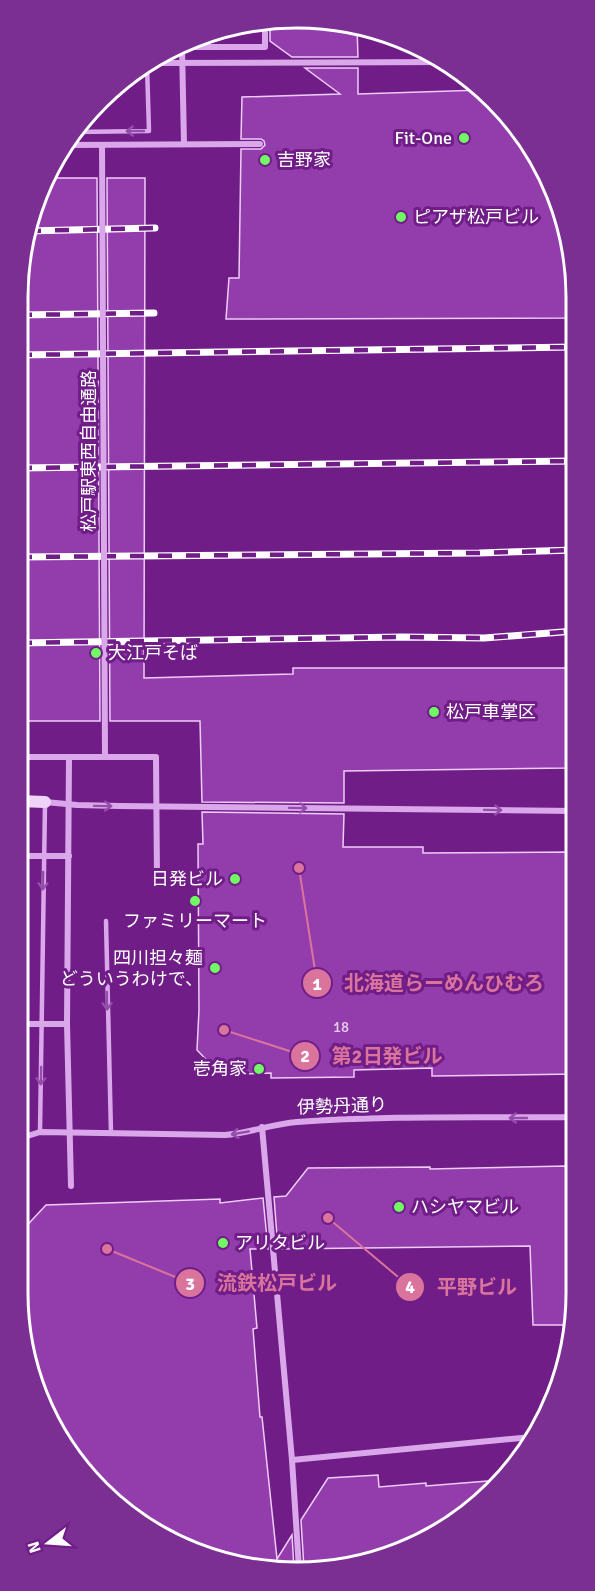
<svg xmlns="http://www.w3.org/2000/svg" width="595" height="1591" viewBox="0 0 595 1591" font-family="Signika,'Noto Sans JP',sans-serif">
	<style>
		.building { fill: #933dad; stroke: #eeccf8; stroke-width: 1.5 }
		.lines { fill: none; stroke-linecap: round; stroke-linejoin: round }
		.lane { stroke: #dba7eb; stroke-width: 4.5 }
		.street { stroke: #dba7eb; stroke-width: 6 }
		.secondary { stroke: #f0d3f8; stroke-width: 12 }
		.rail-casing { stroke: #fff; stroke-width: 7 }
		.rail { stroke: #701d88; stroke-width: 4.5; stroke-dasharray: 14; stroke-linecap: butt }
		.street-bridge { stroke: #dba7eb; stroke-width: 6 }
		.oneway { stroke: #954dab }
		.poi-dot { fill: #70fb65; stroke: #701d88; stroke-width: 2 }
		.labels { text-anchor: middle; stroke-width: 6; stroke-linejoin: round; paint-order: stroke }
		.number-label { font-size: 15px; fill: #e4ceea }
		.poi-label { font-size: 18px; fill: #fff; stroke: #701d88; text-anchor: start }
		.street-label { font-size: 18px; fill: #fff; stroke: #701d88 }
		.rim { fill: none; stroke: #fff; stroke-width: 3 }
		.leader { fill: none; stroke: #da749d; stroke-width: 2 }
		.callout-dot { fill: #da749d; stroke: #701d88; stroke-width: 2 }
		.mark-label { font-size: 18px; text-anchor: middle; font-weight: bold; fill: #fff }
		.callout-label { font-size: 20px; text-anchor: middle; font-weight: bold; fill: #da749d; stroke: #701d88; stroke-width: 6; stroke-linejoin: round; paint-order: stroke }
	</style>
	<rect width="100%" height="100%" fill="#701d88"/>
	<!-- building -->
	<g class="building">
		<path d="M270,21l87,6 1,30h-66l-22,-16z"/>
		<path d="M305,68h53v26l124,-4 26,23 40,61 27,87v57l-349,1 3,-41h10l2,-129h20l4,-4 -1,-4 -3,-2h-20l1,-42 98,-3z"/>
		<path d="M51,178h46l3,543h-82v-424l10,-72z"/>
		<path d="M107,178h38l-1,500 149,-4v-6h283v88h-8l-1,12 -223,3v32l-142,-1 -2,-81h-90z"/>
		<path d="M202,812l142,2 -1,33h80v6l148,-1 4,222 -143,2v-8l-78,2v7l-83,1v-5l-50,2 -24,-25 2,-40 -1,-166h5z"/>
		<path d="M566,1166l1,11h10v116l-2,16h-6v16h-36l-3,-79 -252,3 -4,-52 12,-1 22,-28 122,-1v2z"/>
		<path d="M263,1198l5,51h-18l7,79 -4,1 7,88h2l15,142 15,-24 2,34 -33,2 -103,-35 -71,-58 -54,-94 -15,-91v-58l28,-30 174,-6v4z"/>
		<path d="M378,1475l1,12 47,-4v3l75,-6 -51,47 -98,41 -48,1 -3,-49 27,-42z"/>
	</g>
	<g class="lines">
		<!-- lane -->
		<g class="lane">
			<path d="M74,132l75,-1 -2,-66"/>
			<path d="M106,921l5,212"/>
			<path d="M40,1132l5,-328"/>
		</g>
		<!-- street -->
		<g class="street">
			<path d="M183,47h82v-26"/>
			<path d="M149,63l297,-1"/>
			<path d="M67,145l193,-1"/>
			<path d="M45,802l32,3 42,1 457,5"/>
			<path d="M262,1127l30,333 7,109"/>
			<path d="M18,1139l22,-7 185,3c24,-2 47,-11 72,-13 93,-7 186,-4 280,-5"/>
			<path d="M292,1460l240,-23"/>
		</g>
		<!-- secondary -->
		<path class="secondary" d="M18,801l27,1"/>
		<!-- rail casing -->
		<g class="rail-casing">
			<g id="rail">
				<path d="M27,231l128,-3"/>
				<path d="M18,315l136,-2"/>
				<path d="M18,355l557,-8"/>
				<path d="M18,468l557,-7"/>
				<path d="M18,557l461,-4 96,-3"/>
				<path d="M18,643l384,-6 82,1 91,-7"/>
			</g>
		</g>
		<!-- rail -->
		<use href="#rail" class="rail"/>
		<!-- street-bridge -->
		<g class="street-bridge">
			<path d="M182,47l2,97"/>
			<path d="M102,145l3,611"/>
			<path d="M18,757h138l1,121"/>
			<path d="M69,757l-2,267 4,162"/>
			<path d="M18,856h51"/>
			<path d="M18,1024h49"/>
		</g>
	</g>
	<!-- one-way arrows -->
	<defs><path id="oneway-shaft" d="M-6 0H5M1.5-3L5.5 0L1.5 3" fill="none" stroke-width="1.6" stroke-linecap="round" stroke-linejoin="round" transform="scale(1.5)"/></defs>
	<g class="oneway">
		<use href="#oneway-shaft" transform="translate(135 131) rotate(180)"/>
		<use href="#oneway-shaft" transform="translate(103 806) rotate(1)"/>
		<use href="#oneway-shaft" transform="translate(298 808) rotate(1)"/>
		<use href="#oneway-shaft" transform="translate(493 810) rotate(1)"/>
		<use href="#oneway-shaft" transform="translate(43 881) rotate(91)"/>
		<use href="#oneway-shaft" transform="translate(107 1001) rotate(89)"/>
		<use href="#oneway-shaft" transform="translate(41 1076) rotate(91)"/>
		<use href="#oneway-shaft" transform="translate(518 1118) rotate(180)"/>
		<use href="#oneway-shaft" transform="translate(240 1133) rotate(170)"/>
	</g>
	<!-- markers -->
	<g class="poi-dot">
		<circle cx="464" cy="138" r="6"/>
		<circle cx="265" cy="160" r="6"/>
		<circle cx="401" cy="217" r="6"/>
		<circle cx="96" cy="653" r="6"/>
		<circle cx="434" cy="712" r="6"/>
		<circle cx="235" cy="879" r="6"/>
		<circle cx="195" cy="901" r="6"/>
		<circle cx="215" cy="968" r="6"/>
		<circle cx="259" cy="1069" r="6"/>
		<circle cx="399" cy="1207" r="6"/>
		<circle cx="223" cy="1243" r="6"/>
	</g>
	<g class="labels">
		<!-- number labels -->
		<g class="number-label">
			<text x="341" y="1032">18</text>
		</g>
		<!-- poi labels -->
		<g class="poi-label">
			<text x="452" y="144" text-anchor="end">Fit-One</text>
			<text x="277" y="166">吉野家</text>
			<text x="413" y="223">ピアザ松戸ビル</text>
			<text x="108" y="659">大江戸そば</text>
			<text x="446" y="718">松戸車掌区</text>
			<text x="223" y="885" text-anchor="end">日発ビル</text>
			<text x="195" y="927" text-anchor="middle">ファミリーマート</text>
			<text x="203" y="964" text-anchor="end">四川担々麺<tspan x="203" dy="21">どういうわけで、</tspan></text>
			<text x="247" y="1075" text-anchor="end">壱角家</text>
			<text x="411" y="1213">ハシヤマビル</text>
			<text x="235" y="1249">アリタビル</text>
		</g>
		<!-- street labels -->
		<g class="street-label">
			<text transform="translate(89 451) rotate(-90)" y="6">松戸駅東西自由通路</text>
			<text transform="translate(342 1106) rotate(-2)" y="6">伊勢丹通り</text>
		</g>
	</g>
	<!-- crop -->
	<path d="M0 0H595V1591H0ZM297 28H297A269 269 0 0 1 566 297V1293A269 269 0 0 1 297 1562H297A269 269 0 0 1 28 1293V297A269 269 0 0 1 297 28Z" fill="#7b2f92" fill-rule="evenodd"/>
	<path class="rim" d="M297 28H297A269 269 0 0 1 566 297V1293A269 269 0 0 1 297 1562H297A269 269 0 0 1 28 1293V297A269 269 0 0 1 297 28Z"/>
	<!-- callouts -->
	<path class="leader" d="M299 868L317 983M224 1030L305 1056M107 1249L190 1283M328 1218L410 1287"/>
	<g class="callout-dot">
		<circle cx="299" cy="868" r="6"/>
		<circle cx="224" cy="1030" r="6"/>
		<circle cx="107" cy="1249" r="6"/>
		<circle cx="328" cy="1218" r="6"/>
		<circle cx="317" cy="983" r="15"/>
		<circle cx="305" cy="1056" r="15"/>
		<circle cx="190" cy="1283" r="15"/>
		<circle cx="410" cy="1287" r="15"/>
	</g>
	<g class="mark-label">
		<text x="317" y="990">1</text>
		<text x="305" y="1062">2</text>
		<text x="190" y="1290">3</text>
		<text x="410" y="1293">4</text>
	</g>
	<g class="callout-label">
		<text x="444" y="990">北海道らーめんひむろ</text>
		<text x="387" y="1063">第2日発ビル</text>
		<text x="277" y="1290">流鉄松戸ビル</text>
		<text x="477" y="1294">平野ビル</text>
	</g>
	<!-- north arrow -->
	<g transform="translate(48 1543) rotate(253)" stroke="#701d88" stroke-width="4.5" paint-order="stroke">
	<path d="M0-4.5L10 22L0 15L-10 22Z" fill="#ffffff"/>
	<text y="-9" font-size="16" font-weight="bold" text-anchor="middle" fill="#ffffff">N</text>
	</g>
</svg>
